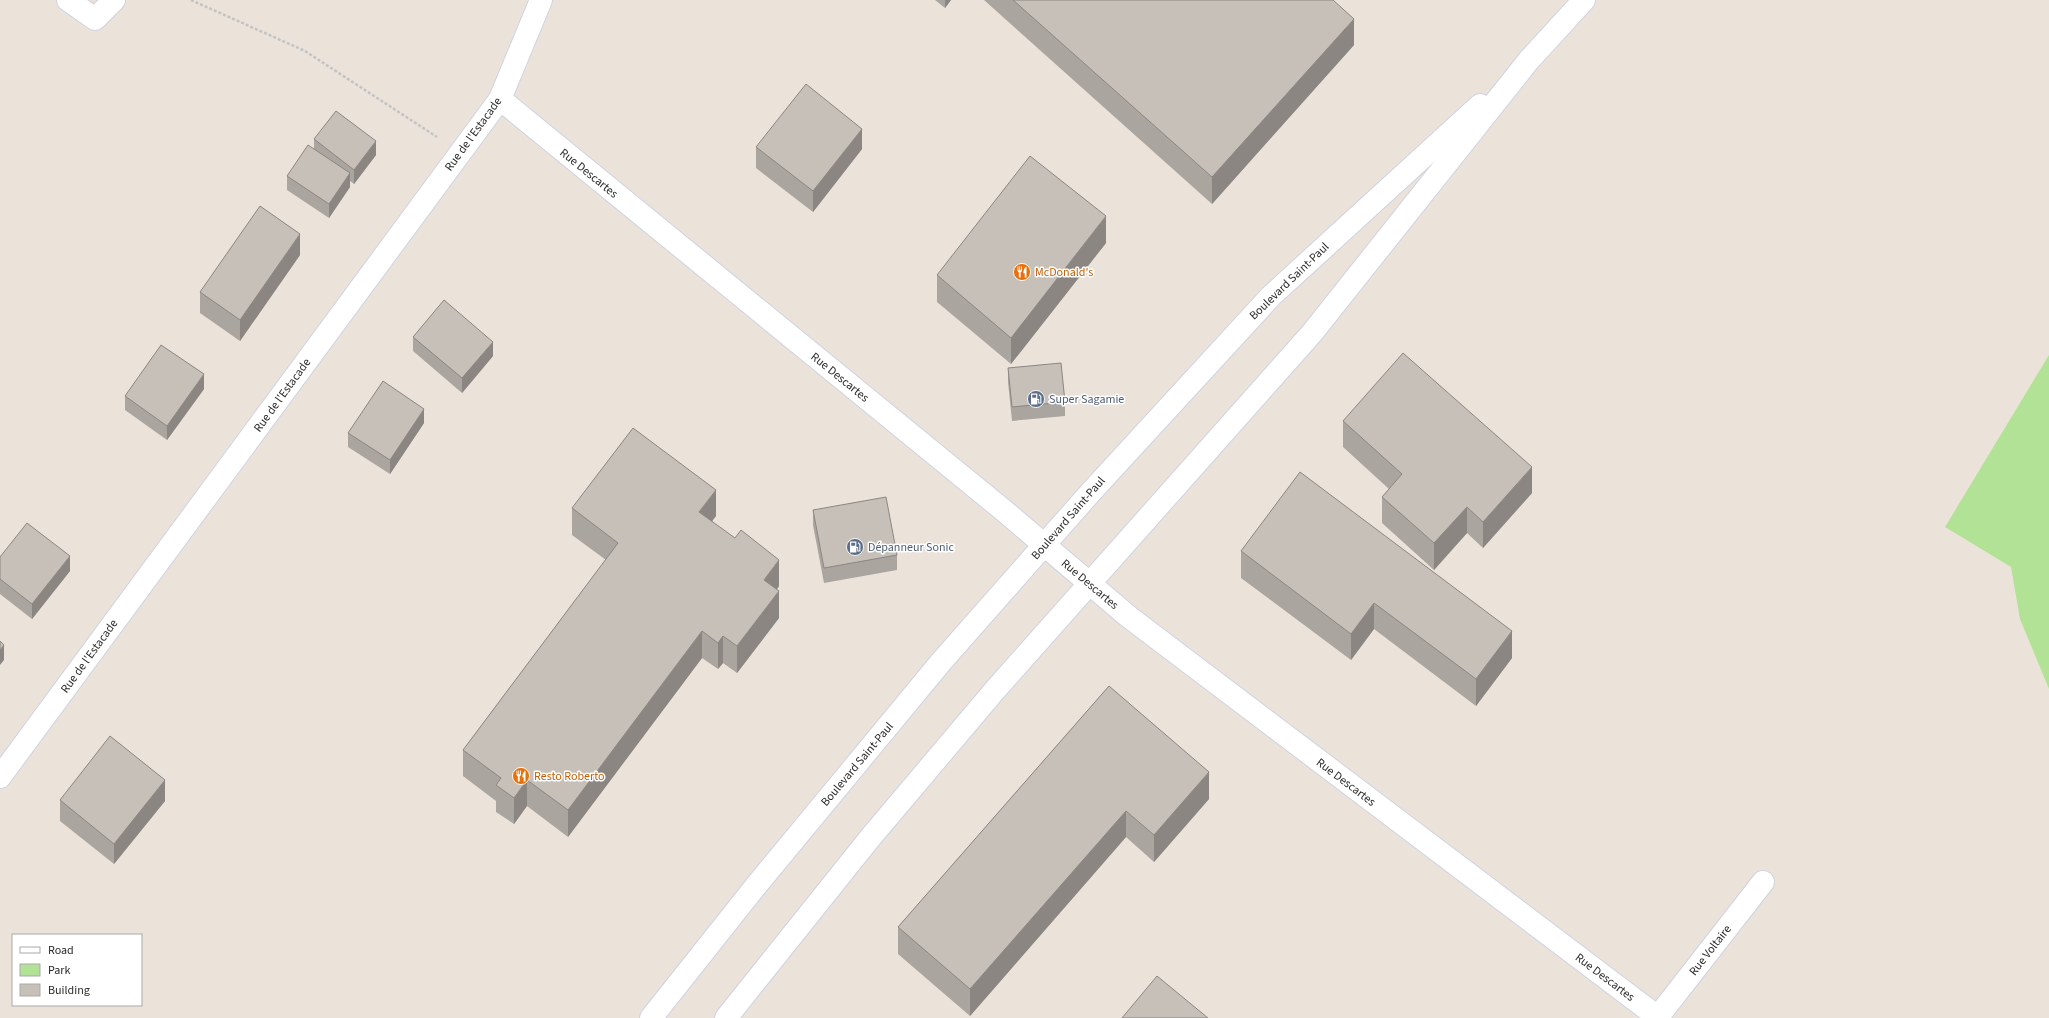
<svg xmlns="http://www.w3.org/2000/svg" width="2049" height="1018" viewBox="0 0 2049 1018" font-family="'Source Sans 3',sans-serif">
	<style>
		.green { fill: #b2e295 }
		.lines { fill: none; stroke-linecap: round; stroke-linejoin: round }
		.street-casing { stroke: #cfd3e1; stroke-width: 24 }
		.secondary-casing { stroke: #cfd3e1; stroke-width: 24 }
		.path { stroke: #c3c3c3; stroke-width: 2.5; stroke-dasharray: 3 2; stroke-linecap: butt }
		.street { stroke: #fff; stroke-width: 22 }
		.secondary { stroke: #fff; stroke-width: 22 }
		.wall { fill: #aaa59f }
		.shaded-wall { fill: #8b8682 }
		.building { fill: #c6c0b9; stroke: #8b8682 }
		.labels { text-anchor: middle; stroke-width: 3; stroke-linejoin: round; paint-order: stroke }
		.street-label { font-size: 12px; fill: #282828; stroke: #fff }
		.food-label { font-size: 12px; fill: #c56008; stroke: #fff; text-anchor: start }
		.service-label { font-size: 12px; fill: #4e5e75; stroke: #fff; text-anchor: start }
	</style>
	<rect width="100%" height="100%" fill="#ebe3d9"/>
	<!-- green -->
	<path class="green" d="M2049,355v334l-29,-70 -9,-52 -66,-40z"/>
	<g class="lines">
		<!-- street casing -->
		<g class="street-casing">
			<g id="street">
				<path d="M68,0l27,19 19,-19"/>
				<path d="M500,99l502,410 127,108 530,401"/>
				<path d="M0,777l500,-678 41,-99"/>
				<path d="M1657,1018l106,-136"/>
			</g>
		</g>
		<!-- secondary casing -->
		<g class="secondary-casing">
			<g id="secondary">
				<path d="M651,1018l104,-131 186,-225 149,-169 181,-197 209,-191"/>
				<path d="M726,1018l144,-180 125,-148 317,-357 217,-273 55,-60"/>
			</g>
		</g>
		<!-- path -->
		<path class="path" d="M191,0l114,51 132,86"/>
		<!-- street -->
		<use href="#street" class="street"/>
		<!-- secondary -->
		<use href="#secondary" class="secondary"/>
	</g>
	<!-- wall -->
	<g class="wall">
		<path d="M935,0h16l-6,8z"/>
		<path d="M984,0h349l21,45 -142,159z"/>
		<path d="M314,139l62,16 -22,29 -4,-3v6l-21,31 -42,-28v-14l27,-28z"/>
		<path d="M756,147l106,2 -49,63 -57,-44z"/>
		<path d="M1106,243l-95,121 -74,-62v-27z"/>
		<path d="M300,255l-60,86 -40,-28v-21z"/>
		<path d="M413,337l80,19 -31,37 -49,-42z"/>
		<path d="M1008,368l57,34v14l-53,5 -4,-39z"/>
		<path d="M204,389l-37,51 -42,-30v-14z"/>
		<path d="M1343,421l189,72 -49,55 -16,-15 -33,37 -52,-47v-26l7,-8 -46,-42z"/>
		<path d="M424,423l-34,51 -42,-27v-14z"/>
		<path d="M572,508l144,8 -4,5 67,65 -2,4 2,28 -42,55 -14,-10 -5,6 -16,-11 -134,179 -41,-31 -13,18 -18,-12v-11l-33,-25v-26l143,-190 -34,-25z"/>
		<path d="M813,510l84,45v15l-73,13 -11,-58z"/>
		<path d="M1241,551l271,80v27l-36,48 -102,-77 -23,31 -110,-82z"/>
		<path d="M0,557l70,14 -38,48 -32,-25z"/>
		<path d="M1109,686l100,113 -55,63 -28,-25 -156,179 -72,-62v-27z"/>
		<path d="M60,800l105,1 -51,63 -54,-43z"/>
	</g>
	<!-- shaded-wall -->
	<g class="shaded-wall">
		<path d="M945,0h6l-6,8z"/>
		<path d="M1354,19v26l-142,159v-27z"/>
		<path d="M862,129v20l-49,63v-21z"/>
		<path d="M376,141v14l-22,29v-14z"/>
		<path d="M350,173v14l-21,31v-14z"/>
		<path d="M1106,216v27l-95,121v-26z"/>
		<path d="M300,234v21l-60,86v-21z"/>
		<path d="M493,342v14l-31,37v-15z"/>
		<path d="M204,374v15l-37,51v-14z"/>
		<path d="M424,409v14l-34,51v-14z"/>
		<path d="M1532,467v26l-49,55v-26z"/>
		<path d="M716,490v26l-17,22v-26z"/>
		<path d="M1467,507v26l-33,37v-27z"/>
		<path d="M70,556v15l-38,48v-15z"/>
		<path d="M779,560v26l-15,20v-26z"/>
		<path d="M779,591v27l-42,55v-27z"/>
		<path d="M1374,603v26l-23,31v-26z"/>
		<path d="M702,631v27l-134,179v-27z"/>
		<path d="M1512,631v27l-36,48v-27z"/>
		<path d="M723,636v27l-5,6v-26z"/>
		<path d="M4,645v15l-4,5v-15z"/>
		<path d="M1209,772v27l-55,63v-27z"/>
		<path d="M165,780v21l-51,63v-20z"/>
		<path d="M527,780v26l-13,18v-26z"/>
		<path d="M1126,811v26l-156,179v-27z"/>
	</g>
	<!-- building -->
	<g class="building">
		<path d="M1013,0h320l21,19 -142,158z"/>
		<path d="M806,84l56,45 -49,62 -57,-44z"/>
		<path d="M336,111l40,30 -22,29 -40,-31z"/>
		<path d="M308,145l42,28 -21,31 -42,-28z"/>
		<path d="M1030,156l76,60 -95,122 -74,-63z"/>
		<path d="M260,206l40,28 -60,86 -40,-28z"/>
		<path d="M444,300l49,42 -31,36 -49,-41z"/>
		<path d="M161,345l43,29 -37,52 -42,-30z"/>
		<path d="M1403,353l129,114 -49,55 -16,-15 -33,36 -52,-46 20,-23 -59,-53z"/>
		<path d="M1061,363l4,39 -53,5 -4,-39z"/>
		<path d="M383,381l41,28 -34,51 -42,-27z"/>
		<path d="M633,428l83,62 -17,22 36,26 6,-8 38,30 -15,20 15,11 -42,55 -14,-10 -5,7 -16,-12 -134,179 -41,-30 -13,18 -18,-13 5,-7 -38,-28 155,-207 -46,-35z"/>
		<path d="M1300,472l212,159 -36,48 -102,-76 -23,31 -110,-83z"/>
		<path d="M886,497l11,58 -73,13 -11,-58z"/>
		<path d="M27,523l43,33 -38,48 -32,-25v-22z"/>
		<path d="M0,641l4,4 -4,5z"/>
		<path d="M1109,686l100,86 -55,63 -28,-24 -156,178 -72,-62z"/>
		<path d="M110,736l55,44 -51,64 -54,-44z"/>
		<path d="M1157,976l51,42h-86z"/>
	</g>
	<!-- icons -->
	<defs>
		<g id="restaurant-disc" transform="scale(0.9)"><circle r="9.5" fill="#e8710a" stroke="#fff"/><path d="M-5-6h1v4h1v-4h1v4h1v-4h1v5L-1.5 .5V6h-2V.5L-5-1ZM5-6V6H3V1.5H1.5Q1.5-4 5-6Z" fill="#fff"/></g>
		<g id="fuel-disc" transform="scale(0.9)"><circle r="9.5" fill="#5c6f8a" stroke="#fff"/><path d="M-5.5-6h7V0h2V4h1.3V-2.5L3-4.5l.8-.8L6-3V5H2.5V1h-1V6h-7ZM-4.2-4.7v3.2H.2V-4.7Z" fill="#fff"/></g>
	</defs>
	<g fill-rule="evenodd">
		<use href="#restaurant-disc" x="1022" y="272"/>
		<use href="#fuel-disc" x="1036" y="399"/>
		<use href="#fuel-disc" x="855" y="547"/>
		<use href="#restaurant-disc" x="521" y="776"/>
	</g>
	<g class="labels">
		<!-- street labels -->
		<g class="street-label">
			<text transform="translate(473 134) rotate(-54)" y="4">Rue de l'Estacade</text>
			<text transform="translate(589 173) rotate(39)" y="4">Rue Descartes</text>
			<text transform="translate(1289 281) rotate(-44)" y="4">Boulevard Saint-Paul</text>
			<text transform="translate(840 377) rotate(39)" y="4">Rue Descartes</text>
			<text transform="translate(282 395) rotate(-54)" y="4">Rue de l'Estacade</text>
			<text transform="translate(1068 518) rotate(-49)" y="4">Boulevard Saint-Paul</text>
			<text transform="translate(1090 584) rotate(40)" y="4">Rue Descartes</text>
			<text transform="translate(89 656) rotate(-54)" y="4">Rue de l'Estacade</text>
			<text transform="translate(857 764) rotate(-50)" y="4">Boulevard Saint-Paul</text>
			<text transform="translate(1346 782) rotate(37)" y="4">Rue Descartes</text>
			<text transform="translate(1710 950) rotate(-52)" y="4">Rue Voltaire</text>
			<text transform="translate(1605 977) rotate(37)" y="4">Rue Descartes</text>
		</g>
		<!-- food labels -->
		<g class="food-label">
			<text x="1035" y="276">McDonald's</text>
			<text x="534" y="780">Resto Roberto</text>
		</g>
		<!-- service labels -->
		<g class="service-label">
			<text x="1049" y="403">Super Sagamie</text>
			<text x="868" y="551">Dépanneur Sonic</text>
		</g>
	</g>
	<!-- legend -->
	<rect x="12" y="934" width="130" height="72" fill="#ffffff" stroke="#a9a9a9"/>
	<rect x="20" y="947" width="20" height="6" fill="#ffffff" stroke="#a9a9a9"/>
	<text x="48" y="954" font-size="12" fill="#282828">Road</text>
	<rect x="20" y="964" width="20" height="12" fill="#b2e295" stroke="#a9a9a9"/>
	<text x="48" y="974" font-size="12" fill="#282828">Park</text>
	<rect x="20" y="984" width="20" height="12" fill="#c6c0b9" stroke="#a9a9a9"/>
	<text x="48" y="994" font-size="12" fill="#282828">Building</text>
</svg>
